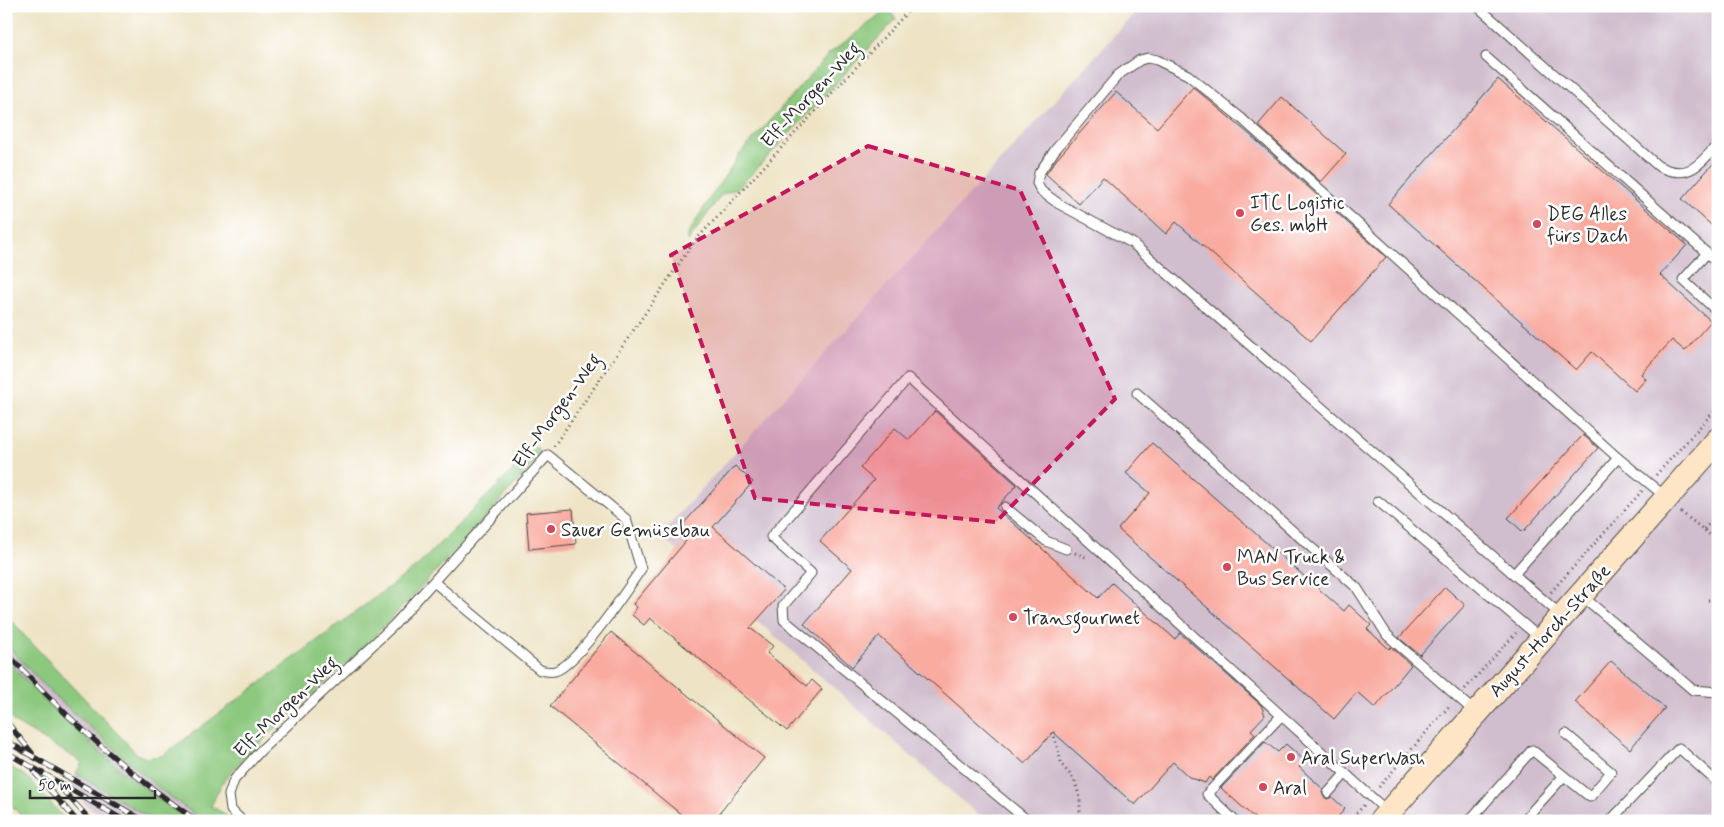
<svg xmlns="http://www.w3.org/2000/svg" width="1724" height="827" viewBox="0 0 1724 827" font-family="Mynerve,sans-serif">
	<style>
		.industrial { fill: #d0bdce }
		.green { fill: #8cc87e; stroke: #5c7a54 }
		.building { fill: #f9aba0 }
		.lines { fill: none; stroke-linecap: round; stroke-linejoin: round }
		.lane-casing { stroke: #484742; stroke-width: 11 }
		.secondary-casing { stroke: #484742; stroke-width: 26 }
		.path { stroke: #484742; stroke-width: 3; stroke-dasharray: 1 4; stroke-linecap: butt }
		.lane { stroke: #fff; stroke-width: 9 }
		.secondary { stroke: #fde5c5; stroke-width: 24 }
		.rail-casing { stroke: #2b2b2b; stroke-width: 5.5 }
		.rail { stroke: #fff; stroke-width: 4; stroke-dasharray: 11; stroke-linecap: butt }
		.marked { fill: #c2185b; fill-opacity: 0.2; stroke: #c2185b; stroke-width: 4; stroke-dasharray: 10 6; stroke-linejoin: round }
		.poi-dot { fill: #d1495b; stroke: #fff; stroke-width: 2 }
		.labels { text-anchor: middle; stroke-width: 5; stroke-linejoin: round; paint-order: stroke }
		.street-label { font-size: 19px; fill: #2b2b2b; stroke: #fff }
		.poi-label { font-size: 19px; fill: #2b2b2b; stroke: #fff; text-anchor: start }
	</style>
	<rect width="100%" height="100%" fill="#fff"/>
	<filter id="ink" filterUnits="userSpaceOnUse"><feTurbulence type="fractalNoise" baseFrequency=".02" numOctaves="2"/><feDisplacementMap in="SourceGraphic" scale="10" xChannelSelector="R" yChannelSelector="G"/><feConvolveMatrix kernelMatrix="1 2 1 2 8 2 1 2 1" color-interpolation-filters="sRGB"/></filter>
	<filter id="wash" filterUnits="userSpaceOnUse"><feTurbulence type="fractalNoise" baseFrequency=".0096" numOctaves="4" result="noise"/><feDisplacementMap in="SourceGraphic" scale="20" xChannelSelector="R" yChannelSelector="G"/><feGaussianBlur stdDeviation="1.12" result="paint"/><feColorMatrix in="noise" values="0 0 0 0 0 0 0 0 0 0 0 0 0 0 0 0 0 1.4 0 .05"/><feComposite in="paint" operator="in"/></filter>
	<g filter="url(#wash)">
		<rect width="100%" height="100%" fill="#eee3c5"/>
		<!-- industrial -->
		<g class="industrial">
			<path d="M1141,6h577v815h-733l-325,-286z"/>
			<path d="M6,644l78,79 78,68 42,30h-13l-37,-25 -30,-23 -24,-21 -54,-50 -27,-28 -13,-15z"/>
			<path d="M76,774l79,47h-44l-24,-15 -18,-21z"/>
		</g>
		<!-- green -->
		<g class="green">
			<path d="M888,9l8,10 -147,158 -11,11 -17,7 -33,46v-7l20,-33 32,-47 89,-100z"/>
			<path d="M536,447l6,6 -30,35 -62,68 -80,85 -128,119 -20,23 -11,23 12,7 10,8h-29l-42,-30 -114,-101 -42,-46v-30l18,21 113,119 9,4 16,-2 254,-189z"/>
			<path d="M6,659l40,43 78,71 30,23 37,25h-36l-79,-47 6,-12 -68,-40 -8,-11z"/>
			<path d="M6,764l20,12 41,45h-41l-20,-22z"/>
		</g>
		<g id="blocks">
			<!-- building -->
			<g class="building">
				<path d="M1498,79l189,166 -27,30 51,46 -26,30 -13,-11 -31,34 5,5 -11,12 -43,-39 -16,18 -188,-166z"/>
				<path d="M1193,87l56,47 137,123 -75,84 -135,-119 -10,12 -63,-57 -24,27 -33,-30 10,-14 60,-68 41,36z"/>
				<path d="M1282,97l64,57 -25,28 -63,-57z"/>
				<path d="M1718,158v73l-36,-32z"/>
				<path d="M935,411l82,74 -21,23 102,90 14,-15 63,56 5,-6 81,72 4,10 -14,15 4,4 -43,46 -3,-3 -4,6 -16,-6 -16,-15 -38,43 -82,-73 -28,32 -146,-128 -27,31 -48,-43 48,-55 -32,-28 54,-61 -14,-12 35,-40 14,12z"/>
				<path d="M1583,435l15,13 -75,84 -15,-14z"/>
				<path d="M1152,443l192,168 5,-6 22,20 -4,4 22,20 2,-2 20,18 -36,43 -18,-16 -23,27 -216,-190 32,-36 -24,-20z"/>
				<path d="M735,466l18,16 -40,45 71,63 -34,38 23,18 -6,7 40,33 5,-6 10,9 -35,42 -137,-113 -6,7 -12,-10 5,-8 -4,-3 53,-63 -10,-9z"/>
				<path d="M573,509l3,35 -47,5 -3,-36z"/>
				<path d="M1445,587l20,18 -45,50 -21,-17z"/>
				<path d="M611,632l153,126 -51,63h-24l-139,-115z"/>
				<path d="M1611,661l54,47 -35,41 -55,-47z"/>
				<path d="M1265,742l13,10 8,-8 19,17 -6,6 24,22 -1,3 2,5 3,2 5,-2 13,12 -11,12h-76l-37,-33z"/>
			</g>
		</g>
	</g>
	<g filter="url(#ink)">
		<use href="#blocks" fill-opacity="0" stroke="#484742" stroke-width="1"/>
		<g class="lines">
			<!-- lane casing -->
			<g class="lane-casing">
				<g id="lane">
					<path d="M1477,6l181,160c30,15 41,-1 60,-22"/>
					<path d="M1486,57l232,206"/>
					<path d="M1707,253l-24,27 35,32"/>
					<path d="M1137,393l220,195 30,47 89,78"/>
					<path d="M1378,501l162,137"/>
					<path d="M1005,507l41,34 20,8"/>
					<path d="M1514,574l104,-116"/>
					<path d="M1581,595l112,95 25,2"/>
					<path d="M1562,616l-430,-373 -73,-39 -18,-13 -4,-8 2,-10 16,-23 63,-75 22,-15 8,-2 9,2 31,15 53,43 377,340 49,40"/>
					<path d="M1564,776l26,21 21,-25 -45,-38"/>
					<path d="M1328,793l17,-19"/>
					<path d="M6,815l5,6"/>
					<path d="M242,821l-11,-11 -2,-15 5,-15 26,-29 134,-126 154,-170 78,64 15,50c-14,21 -64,96 -86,102 -4,1 -11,0 -15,-1l-106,-88"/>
					<path d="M1028,821l-244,-201 -1,-14 28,-33 -40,-36 137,-159 480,434"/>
					<path d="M1235,821l-28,-27 74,-78"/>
					<path d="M1469,821l63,-71 32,26 -41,45"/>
					<path d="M1610,821l69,-73 39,35"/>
				</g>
			</g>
			<!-- secondary casing -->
			<g class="secondary-casing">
				<path id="secondary" d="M1381,821l337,-381"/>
			</g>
			<!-- path -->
			<g class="path">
				<path d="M554,446l140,-204 219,-236"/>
				<path d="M1656,475l62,-68"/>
				<path d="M1681,512l37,29"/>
				<path d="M1704,529l14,-14"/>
				<path d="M1075,553l13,5"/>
				<path d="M1551,592l91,-101"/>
				<path d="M1708,600l10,1"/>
				<path d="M1465,689l51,-56"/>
				<path d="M1053,732l9,33 12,14 6,19v17l-3,6"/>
				<path d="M1379,787l71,-82"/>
				<path d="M1350,821l14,-16"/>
			</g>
			<!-- lane -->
			<use href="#lane" class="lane"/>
			<!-- secondary -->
			<use href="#secondary" class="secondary"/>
			<!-- rail casing -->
			<g class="rail-casing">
				<g id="rail">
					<path d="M6,652c57,63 121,121 191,169"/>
					<path d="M6,721l26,32"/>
					<path d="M6,741l138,80"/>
					<path d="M6,752l119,69"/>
					<path d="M34,772l43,49"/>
					<path d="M60,787l31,34"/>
				</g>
			</g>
			<!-- rail -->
			<use href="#rail" class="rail"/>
		</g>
	</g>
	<!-- marked area -->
	<path class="marked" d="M868,146l152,44 95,209 -119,123 -241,-24 -84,-243z"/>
	<!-- markers -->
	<g class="poi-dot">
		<circle cx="1240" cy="213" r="5"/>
		<circle cx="1537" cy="224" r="5"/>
		<circle cx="551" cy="529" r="5"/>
		<circle cx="1227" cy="567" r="5"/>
		<circle cx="1013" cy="617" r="5"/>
		<circle cx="1291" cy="757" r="5"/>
		<circle cx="1263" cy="787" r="5"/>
	</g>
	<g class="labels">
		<!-- street labels -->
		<g class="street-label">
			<text transform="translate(810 94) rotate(-47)" y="7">Elf-Morgen-Weg</text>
			<text transform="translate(556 410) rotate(-54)" y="7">Elf-Morgen-Weg</text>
			<text transform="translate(1549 630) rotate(-48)" y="7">August-Horch-Straße</text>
			<text transform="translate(285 706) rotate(-44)" y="7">Elf-Morgen-Weg</text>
		</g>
		<!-- poi labels -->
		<g class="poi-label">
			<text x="1250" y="209">ITC Logistic<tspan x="1250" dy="22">Ges. mbH</tspan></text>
			<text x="1547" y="220">DEG Alles<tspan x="1547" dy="22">fürs Dach</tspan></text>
			<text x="561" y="536">Sauer Gemüsebau</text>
			<text x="1237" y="563">MAN Truck &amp;<tspan x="1237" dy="22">Bus Service</tspan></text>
			<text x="1023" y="624">Transgourmet</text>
			<text x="1301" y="764">Aral SuperWash</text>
			<text x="1273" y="794">Aral</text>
		</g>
	</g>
	<!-- margin -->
	<rect width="1724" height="827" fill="none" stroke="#fff" stroke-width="25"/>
	<!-- scale -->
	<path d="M30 790v8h125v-8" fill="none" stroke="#2b2b2b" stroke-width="2.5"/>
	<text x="38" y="790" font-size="15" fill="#2b2b2b" stroke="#ffffff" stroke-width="4" paint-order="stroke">50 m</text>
</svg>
